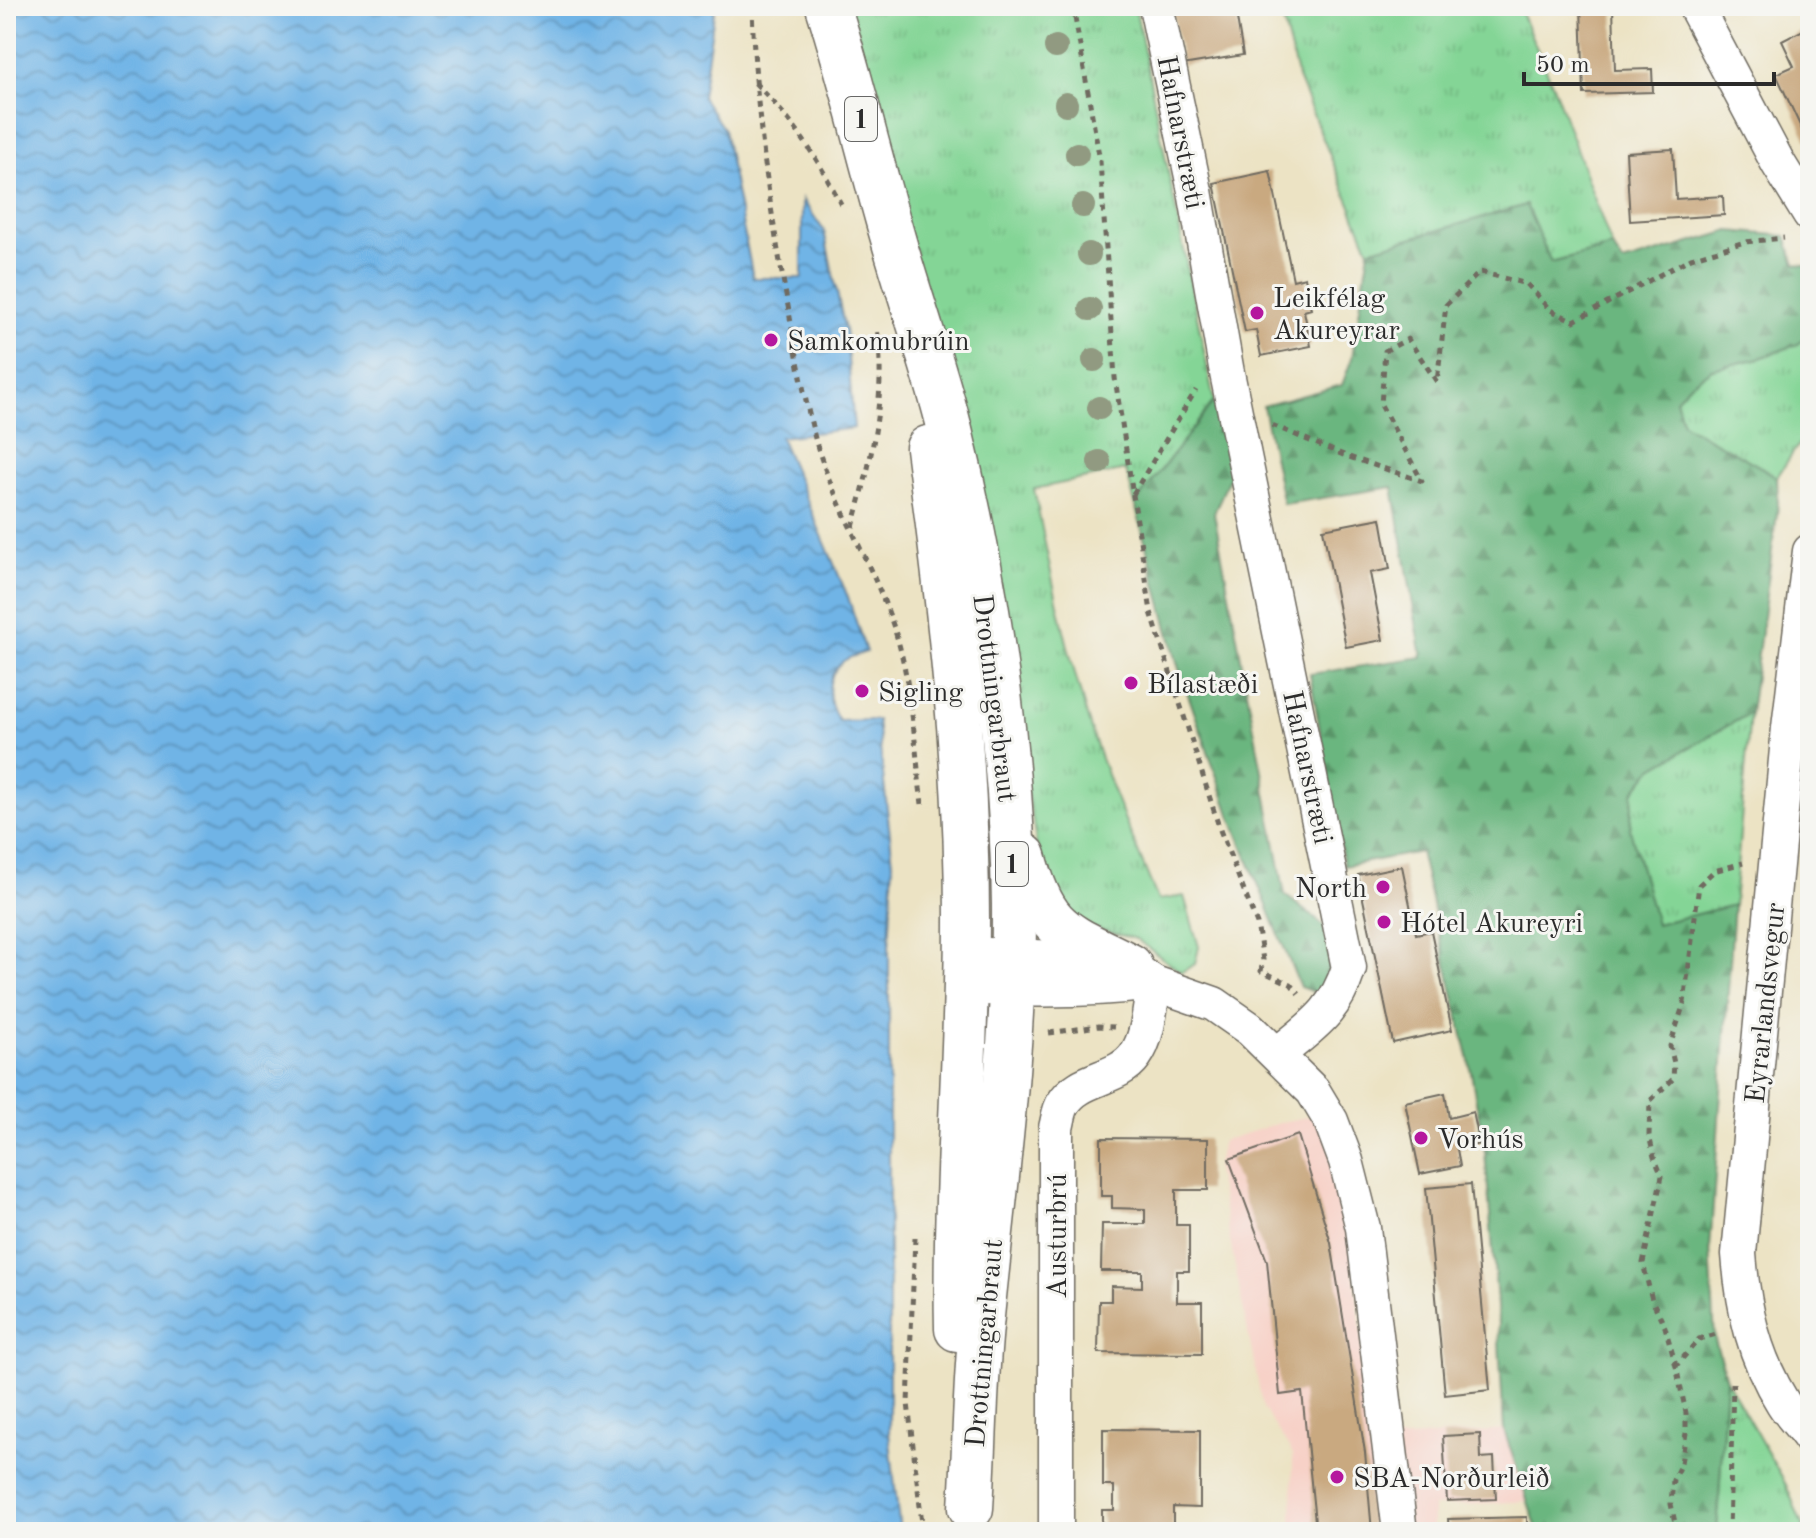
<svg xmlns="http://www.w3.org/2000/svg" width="1816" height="1538" viewBox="0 0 1816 1538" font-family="'Old Standard TT',serif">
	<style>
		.built { fill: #f7d1c7 }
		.grass { fill: url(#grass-tufts); stroke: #588060; stroke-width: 2 }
		.forest { fill: url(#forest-firs); stroke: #4b7055; stroke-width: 2 }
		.water { fill: url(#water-waves); stroke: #4e7088; stroke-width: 2 }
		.building { fill: #c9a980 }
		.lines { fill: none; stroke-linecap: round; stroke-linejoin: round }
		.minor-casing { stroke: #6f6b61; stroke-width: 37 }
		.trunk-casing { stroke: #6f6b61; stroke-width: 47 }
		.path { stroke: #6f6b61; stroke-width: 5; stroke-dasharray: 6 6; stroke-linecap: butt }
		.minor { stroke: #fff; stroke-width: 34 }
		.trunk { stroke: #fff; stroke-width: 44 }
		.tree { fill: #919a81 }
		.poi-dot { fill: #b5179e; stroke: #f6f6f2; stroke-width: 3 }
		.labels { text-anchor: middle; stroke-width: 6; stroke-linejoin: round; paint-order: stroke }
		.shield { fill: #f6f6f2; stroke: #686867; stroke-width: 2 }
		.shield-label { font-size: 26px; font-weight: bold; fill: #2b2b2b }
		.street-label { font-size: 28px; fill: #2b2b2b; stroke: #f6f6f2 }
		.poi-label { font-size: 28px; fill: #2b2b2b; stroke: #f6f6f2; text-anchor: start }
	</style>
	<defs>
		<pattern id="grass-tufts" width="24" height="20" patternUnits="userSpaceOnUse" patternTransform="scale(2)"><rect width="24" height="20" fill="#84d596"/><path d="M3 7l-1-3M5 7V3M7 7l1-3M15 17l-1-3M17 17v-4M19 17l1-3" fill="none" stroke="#72b781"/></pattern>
		<pattern id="forest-firs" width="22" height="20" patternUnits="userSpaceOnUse" patternTransform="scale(2)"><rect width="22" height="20" fill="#6bb67f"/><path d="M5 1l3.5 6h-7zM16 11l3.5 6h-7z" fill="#589468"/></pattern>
		<pattern id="water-waves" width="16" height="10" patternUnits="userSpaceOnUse" patternTransform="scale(2)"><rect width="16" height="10" fill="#70b4e6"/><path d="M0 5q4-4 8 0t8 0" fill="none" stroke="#5c93bb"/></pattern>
	</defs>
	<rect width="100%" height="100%" fill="#f6f6f2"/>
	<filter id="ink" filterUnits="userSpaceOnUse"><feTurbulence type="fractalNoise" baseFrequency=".0125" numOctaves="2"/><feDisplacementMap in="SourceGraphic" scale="16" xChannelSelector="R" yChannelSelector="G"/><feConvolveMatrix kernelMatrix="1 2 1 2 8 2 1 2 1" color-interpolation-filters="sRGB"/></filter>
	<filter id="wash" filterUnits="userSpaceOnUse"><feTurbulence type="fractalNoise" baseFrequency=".006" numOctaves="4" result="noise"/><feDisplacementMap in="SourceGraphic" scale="32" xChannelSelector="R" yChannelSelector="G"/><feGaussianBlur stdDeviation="1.8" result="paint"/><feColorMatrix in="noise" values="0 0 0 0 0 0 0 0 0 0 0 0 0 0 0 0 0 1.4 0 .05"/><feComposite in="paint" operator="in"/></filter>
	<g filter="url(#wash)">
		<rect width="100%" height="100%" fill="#ece3c4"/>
		<!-- built -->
		<path class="built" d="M1334,1112l41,329 129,-11 24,71 -95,6v25h-141l1,-78 -30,-46 -47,-239 6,-28 64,-20z"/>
		<!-- grass -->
		<g class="grass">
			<path d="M847,6h288l79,395 -79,103 -9,-34 -92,19c14,70 28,141 48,210 19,69 49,135 76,201l26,-4 15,51 -4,17 -14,8 -45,-33 -48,-12 -45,-39 -11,-72z"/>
			<path d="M1279,6h239l35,79 59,162 -61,16 -25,-57 -157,44 -71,-172z"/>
			<path d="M1810,335v92l-33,50c-31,-20 -64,-34 -94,-54l-7,-24 15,-16 21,-14 48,-11 37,-14z"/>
			<path d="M1750,713l-16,192 -78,19 -26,-94 3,-37 20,-25z"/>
			<path d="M1726,1379l60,106 19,47h-88z"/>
		</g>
		<!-- forest -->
		<g class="forest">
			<path d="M1526,205l25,58 61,-16 11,16 107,-32 56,5 9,28 15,2v69l-12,9 -38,14 -48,11 -21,14 -15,16 7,24c30,20 63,34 94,54l1,29 -28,207 -97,55 -20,25 -3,36 26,95 78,-19 -24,343 5,92 11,39 -9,153h-179l-34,-102 -8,-140 -11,-138 -16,-91 -49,-209 -76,14 -34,-192 112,-17 -29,-170 -110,17 -20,-98 79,-21 10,-27 17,-108z"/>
			<path d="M1214,401l20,66 -20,46 71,382 43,34 7,38 -16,27 -19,-7 -69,-170 -53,-151 -43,-162z"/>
		</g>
		<!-- water -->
		<path class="water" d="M6,6h709l-13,91 22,33 29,148h49v-79l22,32 22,104 8,93 -74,9 68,160 18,55c-8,3 -18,5 -24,10 -18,16 -15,41 -3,59l38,-1 16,142 -4,87v483l11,100h-894z"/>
		<g id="blocks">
			<!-- building -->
			<g class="building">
				<path d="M1172,6h63l8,49 -61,10z"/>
				<path d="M1581,6h32l2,64 37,-1 1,23 -69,2z"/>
				<path d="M1803,30l7,14v103l-34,-73 18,-8 -12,-25z"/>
				<path d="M1673,149l3,50 47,-3 1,19 -94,6 -4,-69z"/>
				<path d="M1270,171l23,109 12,-3 6,32 -7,2 7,35 -50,10 -5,-26 -11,2 -31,-149z"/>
				<path d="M1381,518l9,51 -20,4 13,67 -37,7 -23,-118z"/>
				<path d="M1402,866l14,68 15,-3 21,99 -59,13 -35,-168z"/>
				<path d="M1445,1093l4,25 24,-6 7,32 -23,5 3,17 -40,8 -15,-72z"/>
				<path d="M1298,1135l33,108 34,209 7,80h-56l-14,-140 -22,3 -13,-134 -38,-102z"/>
				<path d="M1101,1138l107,1v51h-32v35h13v46h-12v31h25v52l-104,-1 1,-52h12v-15l31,1v-16h-41l1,-47h43v-15l-33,-1v-12h-11z"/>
				<path d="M1471,1184l19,206 -45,5 -19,-207z"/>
				<path d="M1103,1429l97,1v78l-27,-1v25h-71v-22h12v-24h-11z"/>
				<path d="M1480,1434l1,24 13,-1 2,42 -49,2 -4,-65z"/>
				<path d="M1527,1517v15h-78l-1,-13z"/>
			</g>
		</g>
	</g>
	<g filter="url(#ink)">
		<use href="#blocks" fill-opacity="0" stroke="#6f6b61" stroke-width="2"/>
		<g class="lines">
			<!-- minor casing -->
			<g class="minor-casing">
				<g id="minor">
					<path d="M1156,6l39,185 32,182 122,595c-15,46 -36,57 -71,86"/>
					<path d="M1695,6l83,157 32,52"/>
					<path d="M1810,551l-21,177 -50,526c4,54 15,103 44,149 8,13 19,23 27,35"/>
					<path d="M966,954l112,5 52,7 24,17 60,21 36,25 63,62 18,30 15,40 17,67 37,304"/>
					<path d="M987,988c57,3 111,2 167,-5"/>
					<path d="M1056,1532v-404c2,-7 3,-18 7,-24 15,-27 55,-24 72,-48 14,-19 15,-51 19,-73"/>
				</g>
			</g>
			<!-- trunk casing -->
			<g class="trunk-casing">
				<g id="trunk">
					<path d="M828,6c24,75 42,153 64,229 18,64 41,127 57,191 38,156 63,317 65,478 1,138 -18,275 -32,412 -7,64 -7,128 -11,192"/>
					<path d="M928,448c21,157 39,312 39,470 0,137 -13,274 -10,411"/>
					<path d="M1024,856c21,77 40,76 106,110"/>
				</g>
			</g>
			<!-- path -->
			<g class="path">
				<path d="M752,6c3,101 17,200 36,300 8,45 16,91 28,136 19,65 58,124 79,189 17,52 20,119 27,173"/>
				<path d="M1073,6l27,155 15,217 36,234 69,218 37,94 6,36 -2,11 30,13 8,10"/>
				<path d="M755,83c40,40 60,71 86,121"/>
				<path d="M1272,425l74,31 76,25 -41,-76 4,-54 23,-12 29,43 9,-77 34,-33 47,12 23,26 24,11 117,-63 54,-16 39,-4"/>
				<path d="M1133,494l63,-104"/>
				<path d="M853,527c18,-66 34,-130 24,-199"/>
				<path d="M1049,1033l49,-7 16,1"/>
				<path d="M915,1238l-7,165 15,129"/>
				<path d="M1676,1366l-11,-39 -13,-27 -9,-37 19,-87 -8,-19 -5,-22 1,-34 23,-22 1,-16 -4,-17 14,-43 15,-118 15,-14 29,-8"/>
				<path d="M1677,1532l-6,-28 2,-24 8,-17 5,-30v-20l-10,-47 23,-27 21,-6"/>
				<path d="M1729,1532l4,-149"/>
			</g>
			<!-- minor -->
			<use href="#minor" class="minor"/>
			<!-- trunk -->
			<use href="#trunk" class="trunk"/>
		</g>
		<!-- trees -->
		<g class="tree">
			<circle cx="1056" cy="47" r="12"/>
			<circle cx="1066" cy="104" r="12"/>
			<circle cx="1077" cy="154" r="12"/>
			<circle cx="1083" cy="206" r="12"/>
			<circle cx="1089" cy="254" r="12"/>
			<circle cx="1090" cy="309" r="12"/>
			<circle cx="1094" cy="360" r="12"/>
			<circle cx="1099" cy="408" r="12"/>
			<circle cx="1099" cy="462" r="12"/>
		</g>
	</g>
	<!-- markers -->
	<g class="poi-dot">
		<circle cx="1257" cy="313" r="8"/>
		<circle cx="771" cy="340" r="8"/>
		<circle cx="1131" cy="683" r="8"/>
		<circle cx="862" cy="691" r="8"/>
		<circle cx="1383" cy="887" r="8"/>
		<circle cx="1384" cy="922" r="8"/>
		<circle cx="1421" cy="1138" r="8"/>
		<circle cx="1337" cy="1477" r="8"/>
	</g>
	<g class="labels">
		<!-- shield labels -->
		<g class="shield">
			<rect x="845" y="97" width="32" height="44" rx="6"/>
			<rect x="996" y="842" width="32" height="44" rx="6"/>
		</g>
		<g class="shield-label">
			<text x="861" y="128">1</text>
			<text x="1012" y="873">1</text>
		</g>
		<!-- street labels -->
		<g class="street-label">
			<text transform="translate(1182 132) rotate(79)" y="10">Hafnarstræti</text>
			<text transform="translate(996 698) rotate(83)" y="10">Drottningarbraut</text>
			<text transform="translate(1309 767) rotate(78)" y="10">Hafnarstræti</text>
			<text transform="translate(1764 1003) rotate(-84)" y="10">Eyrarlandsvegur</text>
			<text transform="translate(1056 1236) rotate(-90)" y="10">Austurbrú</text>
			<text transform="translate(983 1343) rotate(-85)" y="10">Drottningarbraut</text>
		</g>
		<!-- poi labels -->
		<g class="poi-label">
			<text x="1273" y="307">Leikfélag<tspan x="1273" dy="32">Akureyrar</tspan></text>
			<text x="787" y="350">Samkomubrúin</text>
			<text x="1147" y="693">Bílastæði</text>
			<text x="878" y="701">Sigling</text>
			<text x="1367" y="897" text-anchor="end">North</text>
			<text x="1400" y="932">Hótel Akureyri</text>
			<text x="1437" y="1148">Vorhús</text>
			<text x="1353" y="1487">SBA-Norðurleið</text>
		</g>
	</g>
	<!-- margin -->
	<rect width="1816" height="1538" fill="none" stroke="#f6f6f2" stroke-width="32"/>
	<!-- scale -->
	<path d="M1524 72v12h250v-12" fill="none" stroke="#2b2b2b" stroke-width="4"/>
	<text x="1536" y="72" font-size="24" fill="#2b2b2b" stroke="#f6f6f2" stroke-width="6" paint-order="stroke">50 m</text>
</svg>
